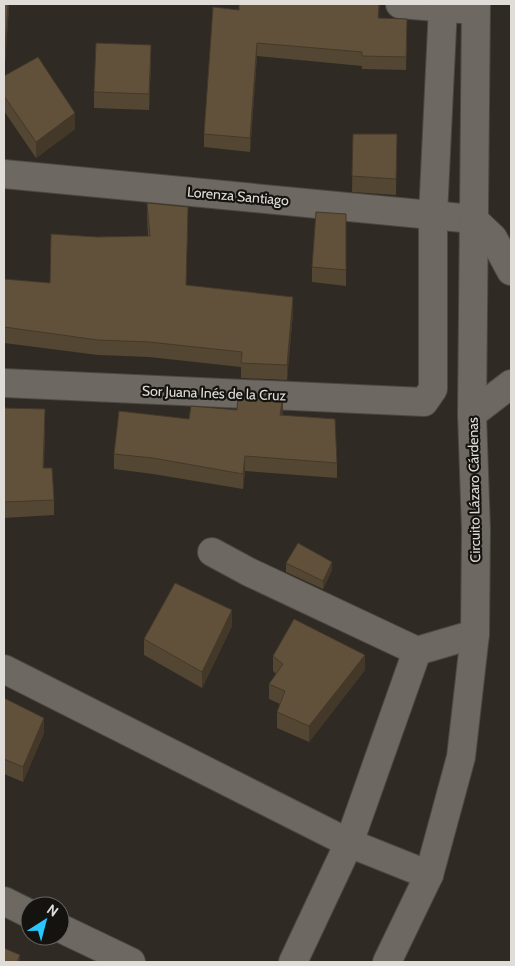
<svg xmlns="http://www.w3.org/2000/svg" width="515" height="966" viewBox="0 0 515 966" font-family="Cabin,sans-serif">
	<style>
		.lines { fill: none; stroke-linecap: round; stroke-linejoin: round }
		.minor-casing { stroke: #4b4842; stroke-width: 30 }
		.tertiary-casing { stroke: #4b4842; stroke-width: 30 }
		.minor { stroke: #6d6861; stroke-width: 28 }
		.tertiary { stroke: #6d6861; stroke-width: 28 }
		.wall { fill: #534632 }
		.shaded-wall { fill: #443929 }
		.building { fill: #61513a; stroke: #443929 }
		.labels { text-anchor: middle; stroke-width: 4.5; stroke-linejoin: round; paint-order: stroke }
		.street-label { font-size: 14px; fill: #e0ddd9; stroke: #151310 }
	</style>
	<rect width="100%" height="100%" fill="#2f2a24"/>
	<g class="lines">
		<!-- minor casing -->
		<g class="minor-casing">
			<g id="minor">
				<path d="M400,4l61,5"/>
				<path d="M4,174l469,45"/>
				<path d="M4,383l420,19 9,-13v-174l10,-208"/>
				<path d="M212,552l37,20 168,79 58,-17"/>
				<path d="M4,669l345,174 80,32"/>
				<path d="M4,901l26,13"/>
				<path d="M60,928l71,34"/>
				<path d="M293,962l56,-119 68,-192"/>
			</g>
		</g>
		<!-- tertiary casing -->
		<g class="tertiary-casing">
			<g id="tertiary">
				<path d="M473,219l20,19 18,33"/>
				<path d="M472,414l39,-30"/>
				<path d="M387,962l42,-87 32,-118 14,-123 1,-104 -4,-116 4,-410"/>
			</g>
		</g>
		<!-- minor -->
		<use href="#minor" class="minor"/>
		<!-- tertiary -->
		<use href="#tertiary" class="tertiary"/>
	</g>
	<!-- wall -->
	<g class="wall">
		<path d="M4,4h5l-4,59 -1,-1z"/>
		<path d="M239,10l140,8 28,14 -1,38 -44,-1v-3l-105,-10 -7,96 -46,-5v-13z"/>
		<path d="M151,61l-2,49 -55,-2v-16z"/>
		<path d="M4,76l71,53 -39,29 -32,-47z"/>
		<path d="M353,134h44l-1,61 -44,-3z"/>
		<path d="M147,203l41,19 -2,63 107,27 -6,68 -46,-2v-11l-92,-10 -51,-2 -94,-12v-64l46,4 47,-46 51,-1 -1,-18z"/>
		<path d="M346,214v72l-34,-4v-15z"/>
		<path d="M4,408l41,17 -1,43 10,32v15l-50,3z"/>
		<path d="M237,410l46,1 -1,4 55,48v15l-92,-7 -2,18 -90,-15 -39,-5v-15l75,-35z"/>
		<path d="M286,563l46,7 -9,19 -37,-17z"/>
		<path d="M232,626l-30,62 -58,-33v-16z"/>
		<path d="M273,656l92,14 -56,72 -32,-14v-16l3,-8 -11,-5v-15l7,-10 -3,-3z"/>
		<path d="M4,698l40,35 -21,49 -19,-8z"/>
	</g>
	<!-- shaded-wall -->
	<g class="shaded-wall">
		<path d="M8,4h1v6l-4,53v-16z"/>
		<path d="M379,4h1l-2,28v-14z"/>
		<path d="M257,43v13l-7,96v-14z"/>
		<path d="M151,45v16l-2,49v-16z"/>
		<path d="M75,113v16l-39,29v-16z"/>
		<path d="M293,297v15l-6,68v-15z"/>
		<path d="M283,396v15l-3,20v-16z"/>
		<path d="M45,409v16l-2,59v-16z"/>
		<path d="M245,456v15l-2,18v-15z"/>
		<path d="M332,562v8l-9,19v-8z"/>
		<path d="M232,610v16l-30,62v-16z"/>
		<path d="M365,655v15l-56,72v-16z"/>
		<path d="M44,718v15l-21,49v-15z"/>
		<path d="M20,955v7h-3z"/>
	</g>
	<!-- building -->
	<g class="building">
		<path d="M4,4h4l-3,43h-1z"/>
		<path d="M239,4h140l-1,14 29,1 -1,38 -44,-1v-4l-105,-9 -7,95 -46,-4 9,-127 26,3z"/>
		<path d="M96,43l55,2 -2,49 -55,-2z"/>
		<path d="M38,57l37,56 -39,29 -32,-46v-20z"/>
		<path d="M353,134h44l-1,45 -44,-3z"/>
		<path d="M147,203l41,4 -2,78 107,12 -6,68 -46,-2 1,-11 -93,-10 -51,-2 -94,-13v-48l46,4 1,-49 46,3 53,-1z"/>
		<path d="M316,212l30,2v56l-34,-3z"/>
		<path d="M238,394l45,2 -3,19 55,4 2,44 -92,-7 -2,18 -90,-16 -39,-4 5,-43 70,8 2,-13 46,4z"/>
		<path d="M4,408l41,1 -2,59h9l2,32 -50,2z"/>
		<path d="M298,543l34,19 -9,19 -37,-18z"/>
		<path d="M175,583l57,27 -30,62 -58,-33z"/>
		<path d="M294,619l71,36 -56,71 -32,-14 8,-21 -16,-7 14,-20 -10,-8z"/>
		<path d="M4,698l40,20 -21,49 -19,-8z"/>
		<path d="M4,948l16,7 -3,7h-13z"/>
	</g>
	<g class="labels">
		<!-- street labels -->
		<g class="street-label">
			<text transform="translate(238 196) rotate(5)" y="5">Lorenza Santiago</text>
			<text transform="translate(214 393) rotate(2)" y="5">Sor Juana Inés de la Cruz</text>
			<text transform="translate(474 490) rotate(-91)" y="5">Circuito Lázaro Cárdenas</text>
		</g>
	</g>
	<!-- border -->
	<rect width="515" height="966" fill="none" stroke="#e0ddd9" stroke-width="10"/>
	<!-- north arrow -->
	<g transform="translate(45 921) rotate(36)"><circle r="24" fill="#151310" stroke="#666460"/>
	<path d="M0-4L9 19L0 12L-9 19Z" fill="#28c8ff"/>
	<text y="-8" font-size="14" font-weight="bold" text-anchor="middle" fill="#e0ddd9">N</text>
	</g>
</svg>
